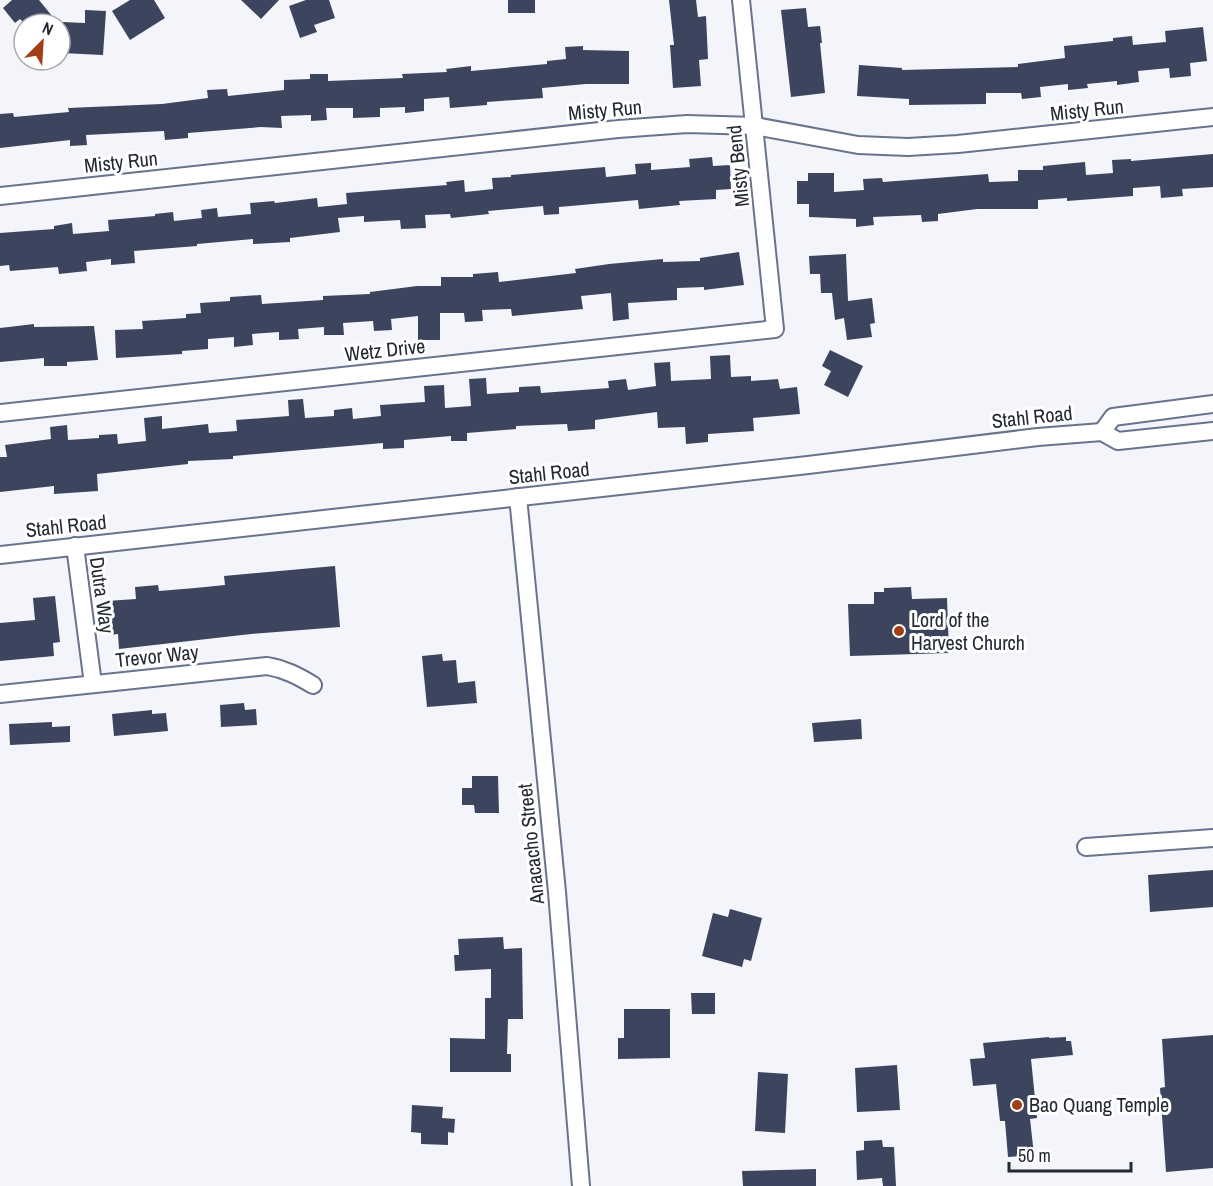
<svg xmlns="http://www.w3.org/2000/svg" width="1213" height="1186" viewBox="0 0 1213 1186" font-family="'Archivo Narrow',sans-serif">
	<style>
		.building { fill: #3c455d }
		.lines { fill: none; stroke-linecap: round; stroke-linejoin: round }
		.minor-casing { stroke: #69738d; stroke-width: 20 }
		.minor { stroke: #fff; stroke-width: 16 }
		.poi-dot { fill: #a33d16; stroke: #fff; stroke-width: 2 }
		.labels { text-anchor: middle; stroke-width: 6; stroke-linejoin: round; paint-order: stroke }
		.street-label { font-size: 20px; fill: #232833; stroke: #fff }
		.poi-label { font-size: 20px; fill: #232833; stroke: #fff; text-anchor: start }
	</style>
	<rect width="100%" height="100%" fill="#f3f5fb"/>
	<!-- building -->
	<g class="building">
		<path d="M12,0h27l13,16 -9,8h-18l-5,-5 -5,4 -12,-15z"/>
		<path d="M130,0h24l11,18 -35,22 -18,-29z"/>
		<path d="M241,0h38l-18,19z"/>
		<path d="M306,0h23l6,18 -21,7 3,7 -17,6 -11,-32z"/>
		<rect x="508" y="0" width="27" height="13"/>
		<path d="M669,0h27l2,17 8,-1 2,43 -9,1 2,26 -28,2 -3,-43h4z"/>
		<path d="M806,8l2,19 12,-1 2,17h-2l5,50 -34,4 -10,-87z"/>
		<path d="M85,10l21,1 -3,44 -42,-2 2,-31 22,1z"/>
		<path d="M1203,27l4,34 -17,2 1,13 -21,2 -1,-10 -31,3 1,11 -22,3v-4l-30,3 1,4 -20,2v-6l-28,3 1,10 -19,2 -1,-6h-35v11l-77,1v-6l-52,-3 2,-31 43,3v2l116,-3v-3l47,-6 -1,-12 49,-5v-3l19,-2 1,9 33,-3 -1,-11z"/>
		<path d="M583,46v4l46,1v33h-43l-44,4 1,10 -56,4v3l-37,3 -1,-11 -25,2v12l-19,2v-6l-25,1v9l-27,1v-10h-27l1,12 -16,1v-6l-30,1 1,12 -21,-1 -73,6v5l-23,2 -1,-9 -78,4 1,10 -17,1v-6l-70,8v-34l13,-1 1,4 55,-5 -1,-4 94,-4 46,-6 -1,-8 20,-1 1,7 56,-6v-10l26,-1v-5h18v7l75,-3 -1,-4 45,-2 -1,-3 25,-3v5l76,-7v-3l19,-2 -1,-12z"/>
		<path d="M1213,154v33l-31,2 1,7 -22,2 -1,-12 -27,2v8l-66,5v-3l-29,2v9h-61l-39,5v7l-16,1 -1,-7 -48,2 1,8 -18,2v-8l-47,-2v-13h-12v-23h11v-8h26v19l30,-2 -1,-11 19,-1 1,4 105,-8 1,8 29,-1v-11h25v-4l42,-4 1,13 27,-2 -1,-13 19,-1v2z"/>
		<path d="M712,157l1,9 17,-1 1,24 -15,1v9l-37,2 1,4 -41,4 -1,-9 -79,7v7l-15,1 -1,-9 -55,5 1,3 -38,4 -1,-4 -25,1 1,13 -25,1 -1,-9 -36,2v-6l-26,2 2,14 -50,6v4l-37,2v-5l-56,5v2l-63,5 1,12 -24,2v-6l-25,3 1,9 -28,3 -1,-7 -48,4 -1,-6 -9,1v-33l54,-4v-3l18,-3 1,11 36,-3 -1,-11 47,-4v-2l18,-2 1,9 28,-3 -1,-8 16,-2 1,9 33,-3 -1,-11 24,-2 1,2 42,-5 1,9 29,-3 -1,-11 101,-8 -1,-3 18,-2 1,12 28,-3 -1,-11 19,-1v-2l94,-8 1,10 30,-3 -1,-10 16,-1v7l39,-3 -1,-8z"/>
		<path d="M739,252l5,33 -40,5v-3l-27,1v12l-49,3 1,16 -16,2 -2,-28 -30,3 2,13 -71,7 -1,-7 -29,1 1,11 -18,1 -1,-9h-24v27h-22v-24l-27,3 1,11 -18,1 -1,-10 -30,2 1,12h-20v-8l-26,2 1,10 -20,1v-8l-27,2 1,11 -19,2v-10l-26,2v10l-26,2v3l-66,4 -1,-28 28,-1 -1,-8 44,-3v-4l15,-1 -1,-10 30,-2v-4l31,-2 1,9 61,-4v-4l47,-2v-2l47,-6h24v-9h32v-3l25,-2 1,10 77,-9 -1,-4 34,-5 54,-5v3l37,-1v-3z"/>
		<path d="M846,254l2,47 24,-3 3,25 -5,1 2,13 -25,3 -3,-22 -9,2 -3,-27h-11l-1,-19h-10l-1,-18z"/>
		<path d="M34,324v3l60,-1 4,34 -31,2v4h-23v-8l-44,4v-34z"/>
		<path d="M830,350l33,16 -15,31 -24,-12 7,-14 -9,-5z"/>
		<path d="M730,355l1,22 20,-1v5l27,-2 2,10 17,-2 3,27 -47,4 1,13 -46,3v8l-22,2 -1,-17 -27,1 -1,-16 -62,8v9l-27,2 -1,-7 -51,2v3l-49,4v8h-16v-5l-47,4v8l-21,1v-6l-150,13v3l-45,2v3l-91,10 1,17 -44,3v-8l-54,6v-35h7l-2,-12 46,-6 -1,-12 17,-2 1,15 31,-2v-3l18,-1 1,10 28,-3 -2,-23 18,-2v13l46,-5 1,9 28,-2 -1,-11 53,-4 -1,-16 15,-1 2,19 29,-2v-6l18,-2 1,11 28,-3 -1,-11 45,-3 -1,-16 20,-1 1,23 26,-2 -2,-27 17,-1 1,16 32,-2v-5l21,-1 1,7 68,-5 -1,-7 18,-2 2,11 28,-4 -2,-23 16,-1 1,19 40,-2 -1,-23z"/>
		<path d="M335,566l5,61 -89,7 -132,15 -1,-15 -8,1 -3,-34 29,-2 -1,-12 23,-2 1,6 36,-3 30,-3 -1,-9z"/>
		<path d="M911,587l1,12 35,-1 2,55 -99,3 -2,-52h26v-12h10v-4z"/>
		<path d="M55,596l5,46 -7,1 1,13 -54,5v-38l35,-3 -2,-22z"/>
		<path d="M442,654l1,7 13,-1 2,23 17,-2 2,22 -50,4 -5,-51z"/>
		<path d="M244,703l1,7 11,-1 1,16 -36,2 -1,-22z"/>
		<path d="M152,710v4l14,-1 2,18 -54,5 -2,-22z"/>
		<path d="M861,719l1,20 -48,3 -2,-19z"/>
		<path d="M52,722v5l18,-1v16l-60,3 -1,-21z"/>
		<path d="M472,776h26l1,37h-24l-1,-8h-12v-17h10z"/>
		<path d="M1213,870v37l-63,5 -2,-37z"/>
		<path d="M730,909l32,9 -11,43 -7,-2 -2,8 -40,-11 11,-43 15,4z"/>
		<path d="M503,937l1,12 18,-1 1,71h-15l-1,35h4v18h-61v-34l35,1v-41h6v-29l-36,2 -1,-16h5l-1,-16z"/>
		<path d="M691,993h24v21h-23z"/>
		<path d="M624,1009h46v49l-52,1v-21h6z"/>
		<path d="M1213,1035v133l-47,4 -6,-84 5,-1 -3,-48z"/>
		<path d="M1049,1037v1l17,-1v4h5l2,14 -42,4 6,59 -7,1 4,36 -26,2 -3,-36h-5l-4,-37 -23,2 -3,-27 15,-1 -2,-15z"/>
		<path d="M897,1065l3,45 -43,2 -2,-44z"/>
		<path d="M758,1072l30,2 -3,59 -30,-2z"/>
		<path d="M412,1105l31,2 -1,11 13,1 -1,14 -6,-1v13l-27,-1v-11l-10,-1z"/>
		<path d="M882,1140l1,7h11l2,39h-13l-1,-8 -25,2 -1,-29 8,-1v-9z"/>
		<path d="M816,1169v17h-73l-1,-15z"/>
	</g>
	<g class="lines">
		<!-- minor casing -->
		<g class="minor-casing">
			<g id="minor">
				<path d="M0,196l618,-67 69,-5 68,2 103,19 50,2 50,-3 255,-27"/>
				<path d="M0,413l775,-84 -34,-329"/>
				<path d="M1102,432l11,-15 100,-13"/>
				<path d="M518,497l39,395 24,294"/>
				<path d="M75,546l18,138"/>
				<path d="M0,555l808,-90 230,-28 64,-5 16,9 95,-10"/>
				<path d="M0,694l267,-28c18,3 31,10 46,19"/>
				<path d="M1086,847l127,-9"/>
			</g>
		</g>
		<!-- minor -->
		<use href="#minor" class="minor"/>
	</g>
	<!-- markers -->
	<g class="poi-dot">
		<circle cx="899" cy="631" r="6"/>
		<circle cx="1017" cy="1105" r="6"/>
	</g>
	<g class="labels">
		<!-- street labels -->
		<g class="street-label">
			<text transform="translate(605 110) rotate(-5)" y="7">Misty Run</text>
			<text transform="translate(1087 110) rotate(-6)" y="7">Misty Run</text>
			<text transform="translate(121 162) rotate(-6)" y="7">Misty Run</text>
			<text transform="translate(738 166) rotate(-96)" y="7">Misty Bend</text>
			<text transform="translate(385 350) rotate(-6)" y="7">Wetz Drive</text>
			<text transform="translate(1032 417) rotate(-6)" y="7">Stahl Road</text>
			<text transform="translate(549 473) rotate(-6)" y="7">Stahl Road</text>
			<text transform="translate(66 526) rotate(-6)" y="7">Stahl Road</text>
			<text transform="translate(102 595) rotate(82)" y="7">Dutra Way</text>
			<text transform="translate(157 656) rotate(-6)" y="7">Trevor Way</text>
			<text transform="translate(531 844) rotate(-96)" y="7">Anacacho Street</text>
		</g>
		<!-- poi labels -->
		<g class="poi-label">
			<text x="911" y="627">Lord of the<tspan x="911" dy="23">Harvest Church</tspan></text>
			<text x="1029" y="1112">Bao Quang Temple</text>
		</g>
	</g>
	<!-- north arrow -->
	<g transform="translate(42 42) rotate(24)"><circle r="28" fill="#ffffff" stroke="#a7a9ad" stroke-width="1.5"/>
	<path d="M0-4.5L10 22L0 15L-10 22Z" fill="#a33d16"/>
	<text y="-9" font-size="16" font-weight="bold" text-anchor="middle" fill="#232833">N</text>
	</g>
	<!-- scale -->
	<path d="M1009 1162v9h122v-9" fill="none" stroke="#232833" stroke-width="3"/>
	<text x="1018" y="1162" font-size="18" fill="#232833" stroke="#ffffff" stroke-width="4.5" paint-order="stroke">50 m</text>
</svg>
